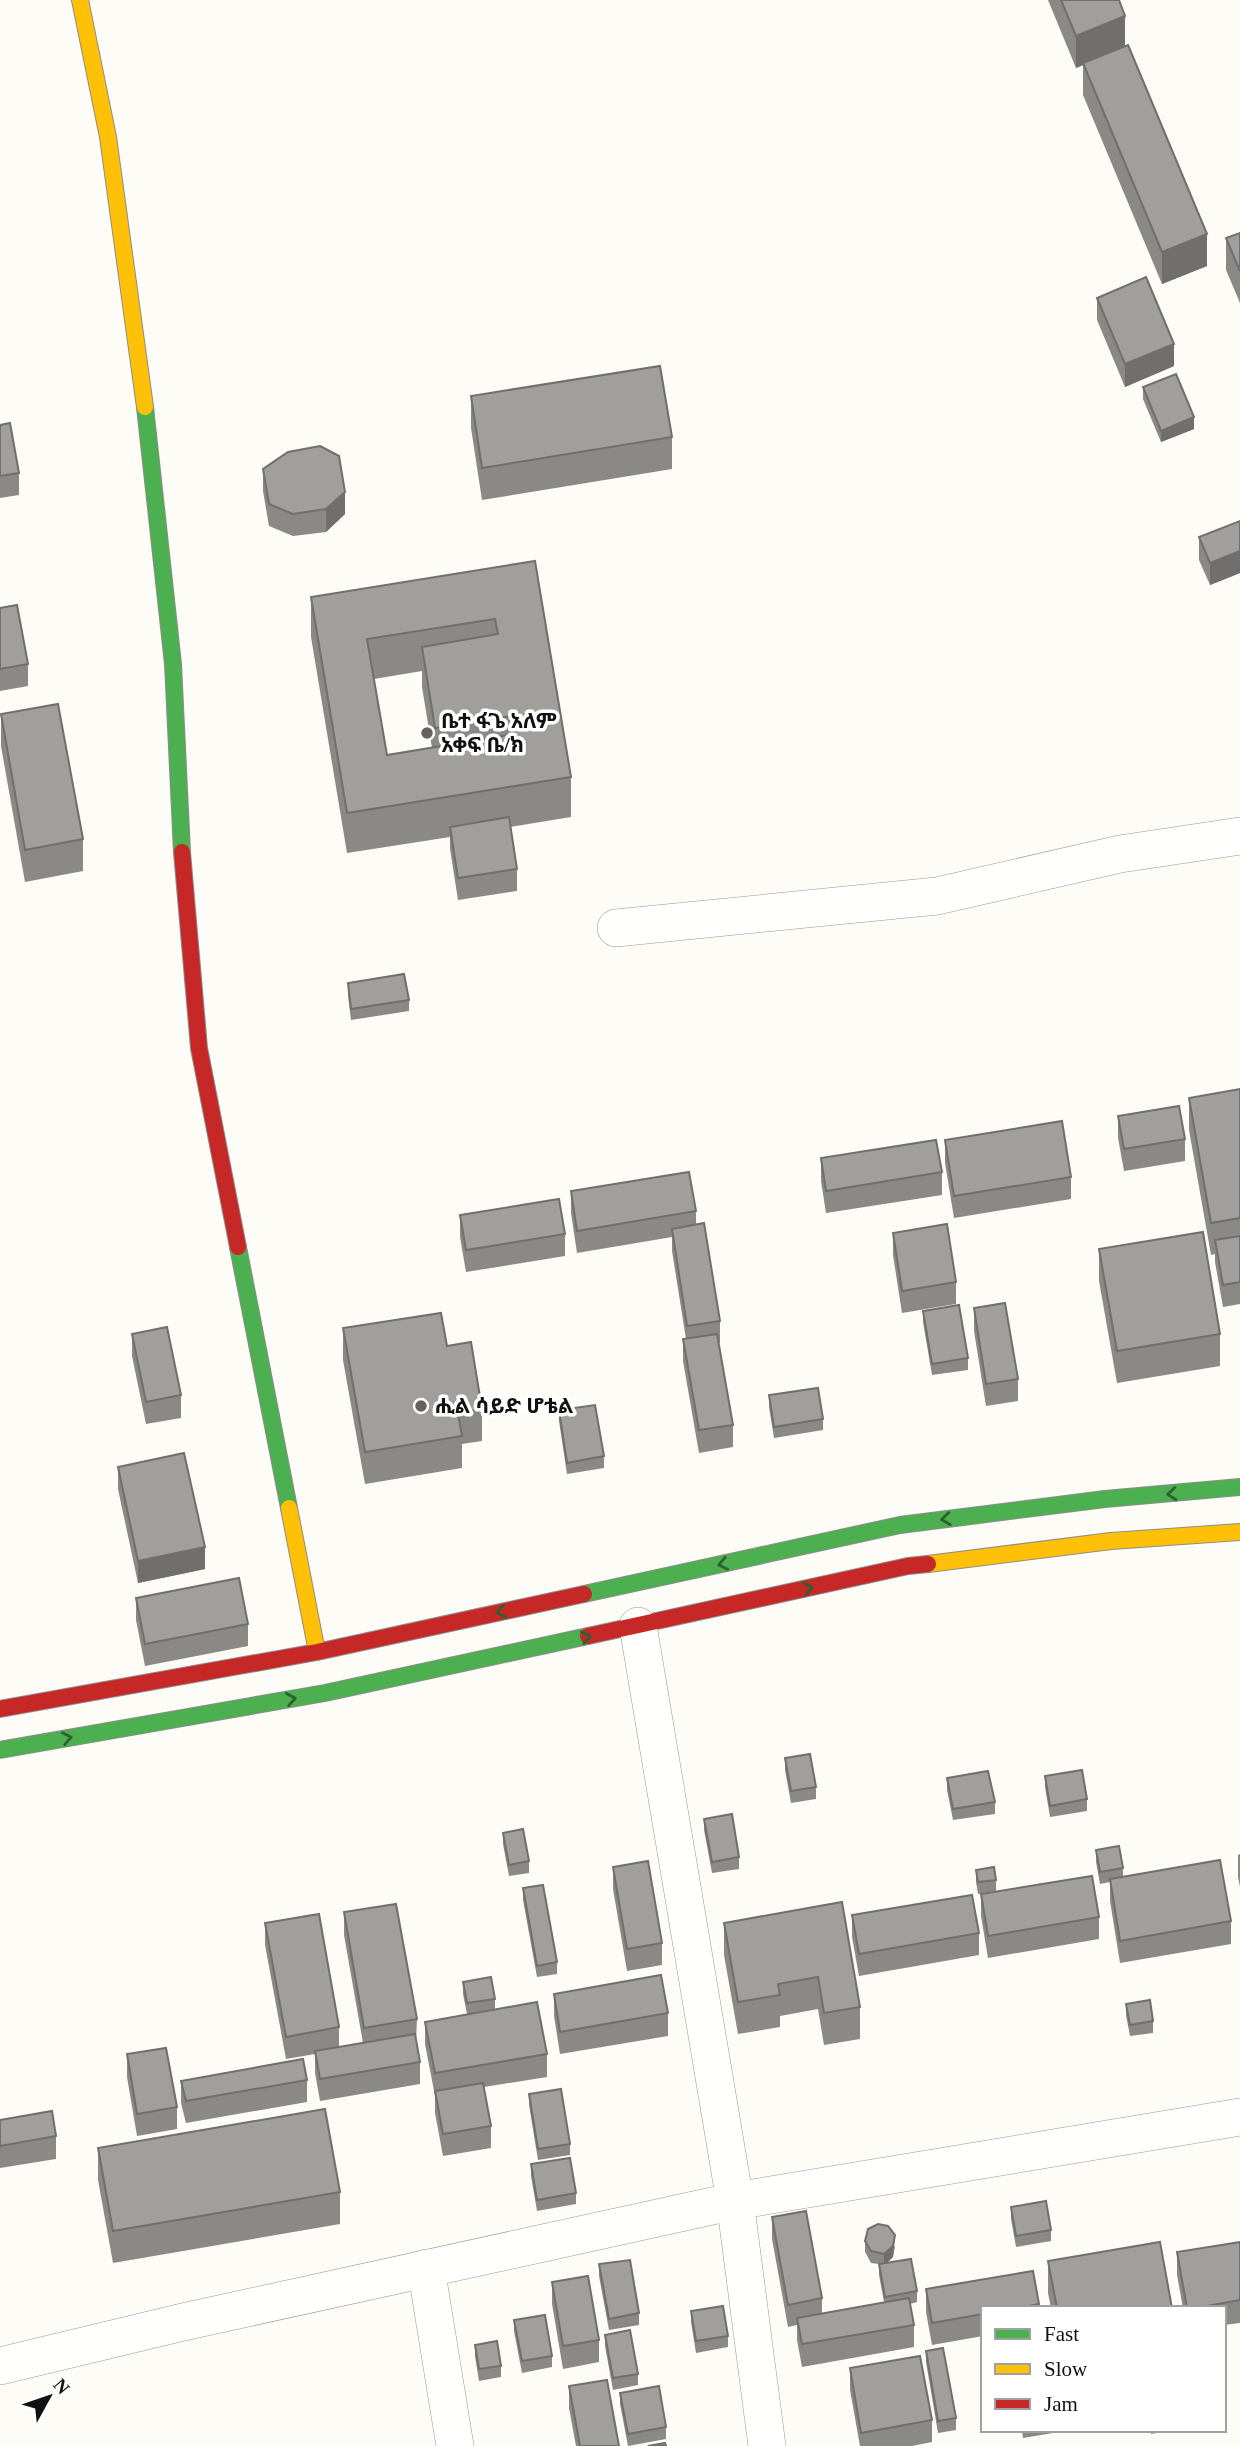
<svg xmlns="http://www.w3.org/2000/svg" width="1240" height="2446" viewBox="0 0 1240 2446" font-family="'Times New Roman','Noto Sans Ethiopic',serif">
	<style>
		.lines { fill: none; stroke-linecap: round; stroke-linejoin: round }
		.street-casing { stroke: #979795; stroke-width: 38 }
		.fast-casing { stroke: #8e8d8b; stroke-width: 18 }
		.slow-casing { stroke: #8e8d8b; stroke-width: 18 }
		.jam-casing { stroke: #8e8d8b; stroke-width: 18 }
		.street { stroke: #fffffe; stroke-width: 37 }
		.fast { stroke: #4caf50; stroke-width: 16 }
		.slow { stroke: #ffc107; stroke-width: 16 }
		.jam { stroke: #c62828; stroke-width: 16 }
		.wall { fill: #8a8986; fill-rule: evenodd }
		.shaded-wall { fill: #716f6d }
		.building { fill: #a19f9c; stroke: #716f6d; stroke-width: 2; fill-rule: evenodd }
		.oneway { stroke: #2e6030 }
		.poi-dot { fill: #646362; stroke: #fff; stroke-width: 2.5 }
		.labels { text-anchor: middle; stroke-width: 7; stroke-linejoin: round; paint-order: stroke }
		.poi-label { font-size: 21px; font-weight: bold; fill: #111; stroke: #fff; text-anchor: start }
	</style>
	<rect width="100%" height="100%" fill="#fdfcf7"/>
	<g class="lines">
		<!-- street casing -->
		<g class="street-casing">
			<g id="street">
				<path d="M616,928l321,-32 183,-42 120,-18"/>
				<path d="M638,1626l97,575 32,245"/>
				<path d="M426,2268l29,178"/>
				<path d="M0,2366l183,-44 552,-121 505,-84"/>
			</g>
		</g>
		<!-- fast casing -->
		<g class="fast-casing">
			<g id="fast">
				<path d="M145,407l28,257 9,188"/>
				<path d="M238,1247l51,261"/>
				<path d="M584,1594l316,-69 205,-26 135,-12"/>
				<path d="M0,1750l325,-57 263,-57"/>
			</g>
		</g>
		<!-- slow casing -->
		<g class="slow-casing">
			<g id="slow">
				<path d="M80,0l28,137 37,270"/>
				<path d="M289,1508l28,144"/>
				<path d="M928,1564l183,-23 129,-9"/>
			</g>
		</g>
		<!-- jam casing -->
		<g class="jam-casing">
			<g id="jam">
				<path d="M182,852l17,196 39,199"/>
				<path d="M588,1636l320,-70 20,-2"/>
				<path d="M0,1709l317,-57 267,-58"/>
			</g>
		</g>
		<!-- street -->
		<use href="#street" class="street"/>
		<!-- fast -->
		<use href="#fast" class="fast"/>
		<!-- slow -->
		<use href="#slow" class="slow"/>
		<!-- jam -->
		<use href="#jam" class="jam"/>
	</g>
	<!-- wall -->
	<g class="wall">
		<path d="M1048,0h71l6,46 82,220 -45,18 -79,-189v-30l-7,3z"/>
		<path d="M1240,233v70l-14,-33v-32z"/>
		<path d="M1097,298l77,68 -49,21 -28,-67z"/>
		<path d="M1143,387l51,42 -33,13 -18,-43z"/>
		<path d="M471,396l201,41v32l-190,31 -11,-72z"/>
		<path d="M0,425l19,48v22l-19,3z"/>
		<path d="M263,469l82,45 -19,18 -33,4 -24,-10 -6,-35z"/>
		<path d="M1240,521v52l-30,12 -11,-25v-23z"/>
		<path d="M535,561l36,216v40l-61,10 7,42v22l-59,9 -8,-51v-12l-103,16 -36,-216v-40zM422,671v16l10,61 -45,7 -13,-76z"/>
		<path d="M0,608l28,56v22l-28,5z"/>
		<path d="M1,714l82,125v32l-58,11 -24,-136z"/>
		<path d="M348,983l61,17v11l-58,9 -3,-25z"/>
		<path d="M1240,1089v215l-17,3 -8,-45v-8l-4,1 -22,-125v-32z"/>
		<path d="M1118,1116l67,23v22l-61,10 -6,-33z"/>
		<path d="M945,1140l126,37v22l-117,19 -9,-55z"/>
		<path d="M821,1158l121,14v23l-116,18 -5,-32z"/>
		<path d="M571,1191l125,20v14l24,96v22h-1l14,82v22l-34,6 -16,-92v-22h3l-14,-88v-14l-95,16 -6,-40z"/>
		<path d="M460,1215l105,19v22l-99,16 -6,-35z"/>
		<path d="M893,1233l63,49v22l-54,9 -9,-58z"/>
		<path d="M1099,1249l121,85v32l-103,17 -18,-102z"/>
		<path d="M974,1308l44,71v22l-32,5 -12,-75z"/>
		<path d="M923,1311l45,47v12l-36,5 -9,-53z"/>
		<path d="M343,1328l104,18 35,63v32l-20,3v24l-97,16 -22,-124z"/>
		<path d="M132,1334l49,61v23l-35,6 -14,-68z"/>
		<path d="M769,1395l54,24v11l-49,8 -5,-31z"/>
		<path d="M559,1410l45,46v12l-37,6 -8,-53z"/>
		<path d="M118,1467l87,102 -67,14 -20,-94z"/>
		<path d="M136,1598l112,26v22l-103,20 -9,-46z"/>
		<path d="M785,1758l31,29v12l-25,4 -6,-33z"/>
		<path d="M1045,1776l42,23v12l-37,6 -5,-30z"/>
		<path d="M947,1778l48,24v12l-42,6 -6,-30z"/>
		<path d="M704,1819l35,38v12l-27,4 -8,-43z"/>
		<path d="M503,1833l26,28v12l-20,3 -6,-32z"/>
		<path d="M1096,1850l27,18v8l108,45v23l-111,19 -10,-62v-19l-10,2 -4,-22z"/>
		<path d="M1240,1854v33l-2,-10v-22z"/>
		<path d="M613,1867l49,76v22l-35,6 -14,-82z"/>
		<path d="M976,1870l20,10v11l-18,3 -2,-12z"/>
		<path d="M523,1888l34,74v12l-20,3 -14,-77z"/>
		<path d="M981,1894l118,23v22l-111,19 -7,-42z"/>
		<path d="M842,1902l18,105v32l-36,6 -6,-36 -38,7v11l-42,7 -14,-79v-32z"/>
		<path d="M344,1912l73,107 -1,22 4,21v22l-100,17 -5,-28v-19l-29,5 -21,-114v-22l74,104v20l24,-4 -19,-108z"/>
		<path d="M852,1915l127,18v22l-120,21 -7,-39z"/>
		<path d="M463,1982l32,17v11l52,44v23l-63,10 7,39v22l-48,8 -8,-43v-17l-10,-52v-22l42,-8 -4,-20z"/>
		<path d="M554,1994l114,19v23l-108,18 -6,-38z"/>
		<path d="M1126,2004l27,17v12l-23,3 -4,-21z"/>
		<path d="M127,2054l50,53v22l-40,7 -10,-59z"/>
		<path d="M307,2080v22l-121,21 -5,-20v-22z"/>
		<path d="M529,2094l41,50v11l-32,5 -9,-55z"/>
		<path d="M0,2120l56,16v23l-56,9z"/>
		<path d="M98,2148l242,44v32l-227,39 -15,-83z"/>
		<path d="M531,2164l45,29v11l-39,7 -6,-35z"/>
		<path d="M1011,2207l40,23v11l-35,6 -5,-28z"/>
		<path d="M772,2217l50,81v15l62,-11 -5,-27v-11l-8,-1 -6,-11v-11l30,5 -2,11 -6,6 30,28v11l-7,2 4,21v22l-112,20 -5,-27v-15l-9,2 -16,-88z"/>
		<path d="M1240,2242v81l-16,2v-17h-41l-6,-33v-23z"/>
		<path d="M1048,2261l124,47h-121l-3,-15z"/>
		<path d="M599,2264l40,49v12l-30,5 -10,-54z"/>
		<path d="M552,2282l47,58v22l-36,7 -11,-65z"/>
		<path d="M926,2289l113,15v4h-56v28l-51,9 -6,-33z"/>
		<path d="M691,2311l37,25v11l-32,6 -5,-31z"/>
		<path d="M514,2320l38,36v11l-30,6 -8,-42z"/>
		<path d="M605,2335l33,39v11l-25,5 -8,-44z"/>
		<path d="M475,2345l26,21v11l-22,4 -4,-25z"/>
		<path d="M926,2351l30,67v12l-18,3 -12,-71z"/>
		<path d="M850,2368l82,52v22l-20,4h-52l-10,-56z"/>
		<path d="M569,2386l50,60h-43l-7,-38z"/>
		<path d="M620,2393l46,34v12l-38,7 -8,-42z"/>
		<path d="M1022,2430h37v2l-36,6z"/>
		<path d="M1151,2430h21l-21,4z"/>
	</g>
	<!-- shaded-wall -->
	<g class="shaded-wall">
		<path d="M1125,16v32l-49,20v-32z"/>
		<path d="M1207,234v32l-45,18v-32z"/>
		<path d="M1174,344v22l-49,21v-23z"/>
		<path d="M1194,417v12l-33,13v-11z"/>
		<path d="M345,492v22l-19,18v-23z"/>
		<path d="M1240,551v22l-30,12v-22z"/>
		<path d="M205,1547v22l-67,14v-22z"/>
		<path d="M895,2235l-2,22 -9,8v-11z"/>
	</g>
	<!-- building -->
	<g class="building">
		<path d="M1061,0h58l6,16 -49,20z"/>
		<path d="M1128,45l79,189 -45,18 -79,-189z"/>
		<path d="M1240,233v38l-14,-33z"/>
		<path d="M1146,277l28,67 -49,20 -28,-66z"/>
		<path d="M660,366l12,71 -190,31 -11,-72z"/>
		<path d="M1176,374l18,43 -33,14 -18,-44z"/>
		<path d="M10,423l9,50 -19,3v-51z"/>
		<path d="M320,446l19,10 6,36 -19,17 -33,5 -24,-10 -6,-35 25,-17z"/>
		<path d="M1240,521v30l-30,12 -11,-26z"/>
		<path d="M535,561l36,216 -224,36 -36,-216zM495,619l3,15 -76,13 13,81 77,-12 3,18 -128,21 -20,-116z"/>
		<path d="M17,605l11,59 -28,5v-61z"/>
		<path d="M58,704l25,135 -58,11 -24,-136z"/>
		<path d="M509,817l8,52 -59,9 -8,-51z"/>
		<path d="M404,974l5,26 -58,9 -3,-26z"/>
		<path d="M1240,1089v129l-29,5 -22,-125z"/>
		<path d="M1179,1106l6,33 -61,10 -6,-33z"/>
		<path d="M1062,1121l9,56 -117,19 -9,-56z"/>
		<path d="M936,1140l6,32 -116,19 -5,-33z"/>
		<path d="M689,1172l7,39 -119,20 -6,-40z"/>
		<path d="M559,1199l6,35 -99,16 -6,-35z"/>
		<path d="M704,1223l16,98 -33,5 -15,-97z"/>
		<path d="M947,1224l9,58 -54,9 -9,-58z"/>
		<path d="M1203,1232l17,102 -103,17 -18,-102z"/>
		<path d="M1240,1236v46l-17,3 -8,-45z"/>
		<path d="M1005,1303l13,76 -32,5 -12,-76z"/>
		<path d="M959,1305l9,53 -36,6 -9,-53z"/>
		<path d="M441,1313l6,33 24,-4 11,67 -24,4 4,23 -97,16 -22,-124z"/>
		<path d="M167,1327l14,68 -35,7 -14,-68z"/>
		<path d="M717,1334l16,91 -34,5 -16,-91z"/>
		<path d="M818,1388l5,31 -49,8 -5,-32z"/>
		<path d="M595,1405l9,51 -37,7 -8,-53z"/>
		<path d="M184,1453l21,94 -67,14 -20,-94z"/>
		<path d="M239,1578l9,46 -103,20 -9,-46z"/>
		<path d="M810,1754l6,33 -25,4 -6,-33z"/>
		<path d="M1082,1770l5,29 -37,7 -5,-30z"/>
		<path d="M988,1771l7,31 -42,7 -6,-31z"/>
		<path d="M732,1814l7,43 -27,5 -8,-43z"/>
		<path d="M523,1829l6,32 -20,4 -6,-32z"/>
		<path d="M1119,1846l4,22 -23,4 -4,-22z"/>
		<path d="M1220,1860l11,61 -111,20 -10,-62z"/>
		<path d="M648,1861l14,82 -35,6 -14,-82z"/>
		<path d="M994,1867l2,13 -18,2 -2,-12z"/>
		<path d="M1092,1876l7,41 -111,19 -7,-42z"/>
		<path d="M543,1885l14,77 -20,4 -14,-78z"/>
		<path d="M972,1895l7,38 -120,21 -7,-39z"/>
		<path d="M842,1902l18,105 -36,6 -6,-36 -40,7 2,11 -42,7 -14,-79z"/>
		<path d="M396,1904l21,115 -53,9 -20,-116z"/>
		<path d="M319,1914l20,113 -53,10 -21,-114z"/>
		<path d="M661,1975l7,38 -108,19 -6,-38z"/>
		<path d="M491,1977l4,22 -28,4 -4,-21z"/>
		<path d="M1150,2000l3,21 -23,4 -4,-21z"/>
		<path d="M537,2002l10,52 -112,19 -10,-51z"/>
		<path d="M415,2034l5,28 -100,17 -5,-28z"/>
		<path d="M166,2048l11,59 -40,7 -10,-60z"/>
		<path d="M303,2059l4,21 -121,21 -5,-20z"/>
		<path d="M483,2083l8,43 -48,8 -8,-43z"/>
		<path d="M561,2089l9,55 -32,5 -9,-55z"/>
		<path d="M325,2109l15,83 -227,39 -15,-83z"/>
		<path d="M52,2111l4,25 -56,10v-26z"/>
		<path d="M570,2158l6,35 -39,7 -6,-36z"/>
		<path d="M1046,2201l5,29 -35,6 -5,-29z"/>
		<path d="M806,2211l16,87 -34,7 -16,-88z"/>
		<path d="M878,2224l10,2 7,9 -2,11 -9,8 -13,-3 -6,-10 3,-12z"/>
		<path d="M1160,2242l12,66h-115l-9,-47z"/>
		<path d="M1240,2242v58l-44,8h-9l-10,-56z"/>
		<path d="M911,2259l6,32 -32,6 -6,-33z"/>
		<path d="M630,2260l9,53 -30,6 -10,-55z"/>
		<path d="M1033,2271l6,33 -21,4h-35v6l-51,9 -6,-34z"/>
		<path d="M588,2276l11,64 -36,6 -11,-64z"/>
		<path d="M909,2298l5,27 -112,19 -5,-26z"/>
		<path d="M723,2306l5,30 -32,5 -5,-30z"/>
		<path d="M545,2315l7,41 -30,5 -8,-41z"/>
		<path d="M630,2330l8,44 -25,4 -8,-43z"/>
		<path d="M497,2341l4,25 -22,3 -4,-24z"/>
		<path d="M943,2348l13,70 -18,3 -12,-70z"/>
		<path d="M920,2356l12,64 -71,13 -11,-65z"/>
		<path d="M607,2380l12,66h-39l-11,-60z"/>
		<path d="M659,2386l7,41 -38,7 -8,-41z"/>
		<path d="M665,2443l1,3h-18z"/>
	</g>
	<!-- one-way arrows -->
	<defs><path id="oneway-chevron" d="M-2-3.5L2.5 0L-2 3.5" fill="none" stroke-width="1.6" stroke-linecap="round" stroke-linejoin="round" transform="scale(1.75)"/></defs>
	<g class="oneway">
		<use href="#oneway-chevron" transform="translate(1172 1494) rotate(175)"/>
		<use href="#oneway-chevron" transform="translate(946 1519) rotate(173)"/>
		<use href="#oneway-chevron" transform="translate(723 1564) rotate(168)"/>
		<use href="#oneway-chevron" transform="translate(808 1588) rotate(-13)"/>
		<use href="#oneway-chevron" transform="translate(501 1612) rotate(168)"/>
		<use href="#oneway-chevron" transform="translate(586 1637) rotate(-12)"/>
		<use href="#oneway-chevron" transform="translate(291 1699) rotate(-10)"/>
		<use href="#oneway-chevron" transform="translate(67 1738) rotate(-11)"/>
	</g>
	<!-- markers -->
	<g class="poi-dot">
		<circle cx="427" cy="733" r="7"/>
		<circle cx="421" cy="1406" r="7"/>
	</g>
	<g class="labels">
		<!-- poi labels -->
		<g class="poi-label">
			<text x="441" y="728">ቤተ ፋጌ አለም<tspan x="441" dy="24">አቀፍ ቤ/ክ</tspan></text>
			<text x="435" y="1413">ሒል ሳይድ ሆቴል</text>
		</g>
	</g>
	<!-- legend -->
	<rect x="981" y="2306" width="245" height="126" fill="#ffffff" stroke="#a0a0a0" stroke-width="2"/>
	<rect x="995" y="2329" width="35" height="10" fill="#4caf50" stroke="#a0a0a0" stroke-width="2"/>
	<text x="1044" y="2341" font-size="21" fill="#111111">Fast</text>
	<rect x="995" y="2364" width="35" height="10" fill="#ffc107" stroke="#a0a0a0" stroke-width="2"/>
	<text x="1044" y="2376" font-size="21" fill="#111111">Slow</text>
	<rect x="995" y="2399" width="35" height="10" fill="#c62828" stroke="#a0a0a0" stroke-width="2"/>
	<text x="1044" y="2411" font-size="21" fill="#111111">Jam</text>
	<!-- north arrow -->
	<g transform="translate(49 2397) rotate(50)" stroke="#ffffff" stroke-width="5" paint-order="stroke">
	<path d="M0-5L12 26L0 18L-12 26Z" fill="#111111"/>
	<text y="-10" font-size="19" font-weight="bold" text-anchor="middle" fill="#111111">N</text>
	</g>
</svg>
